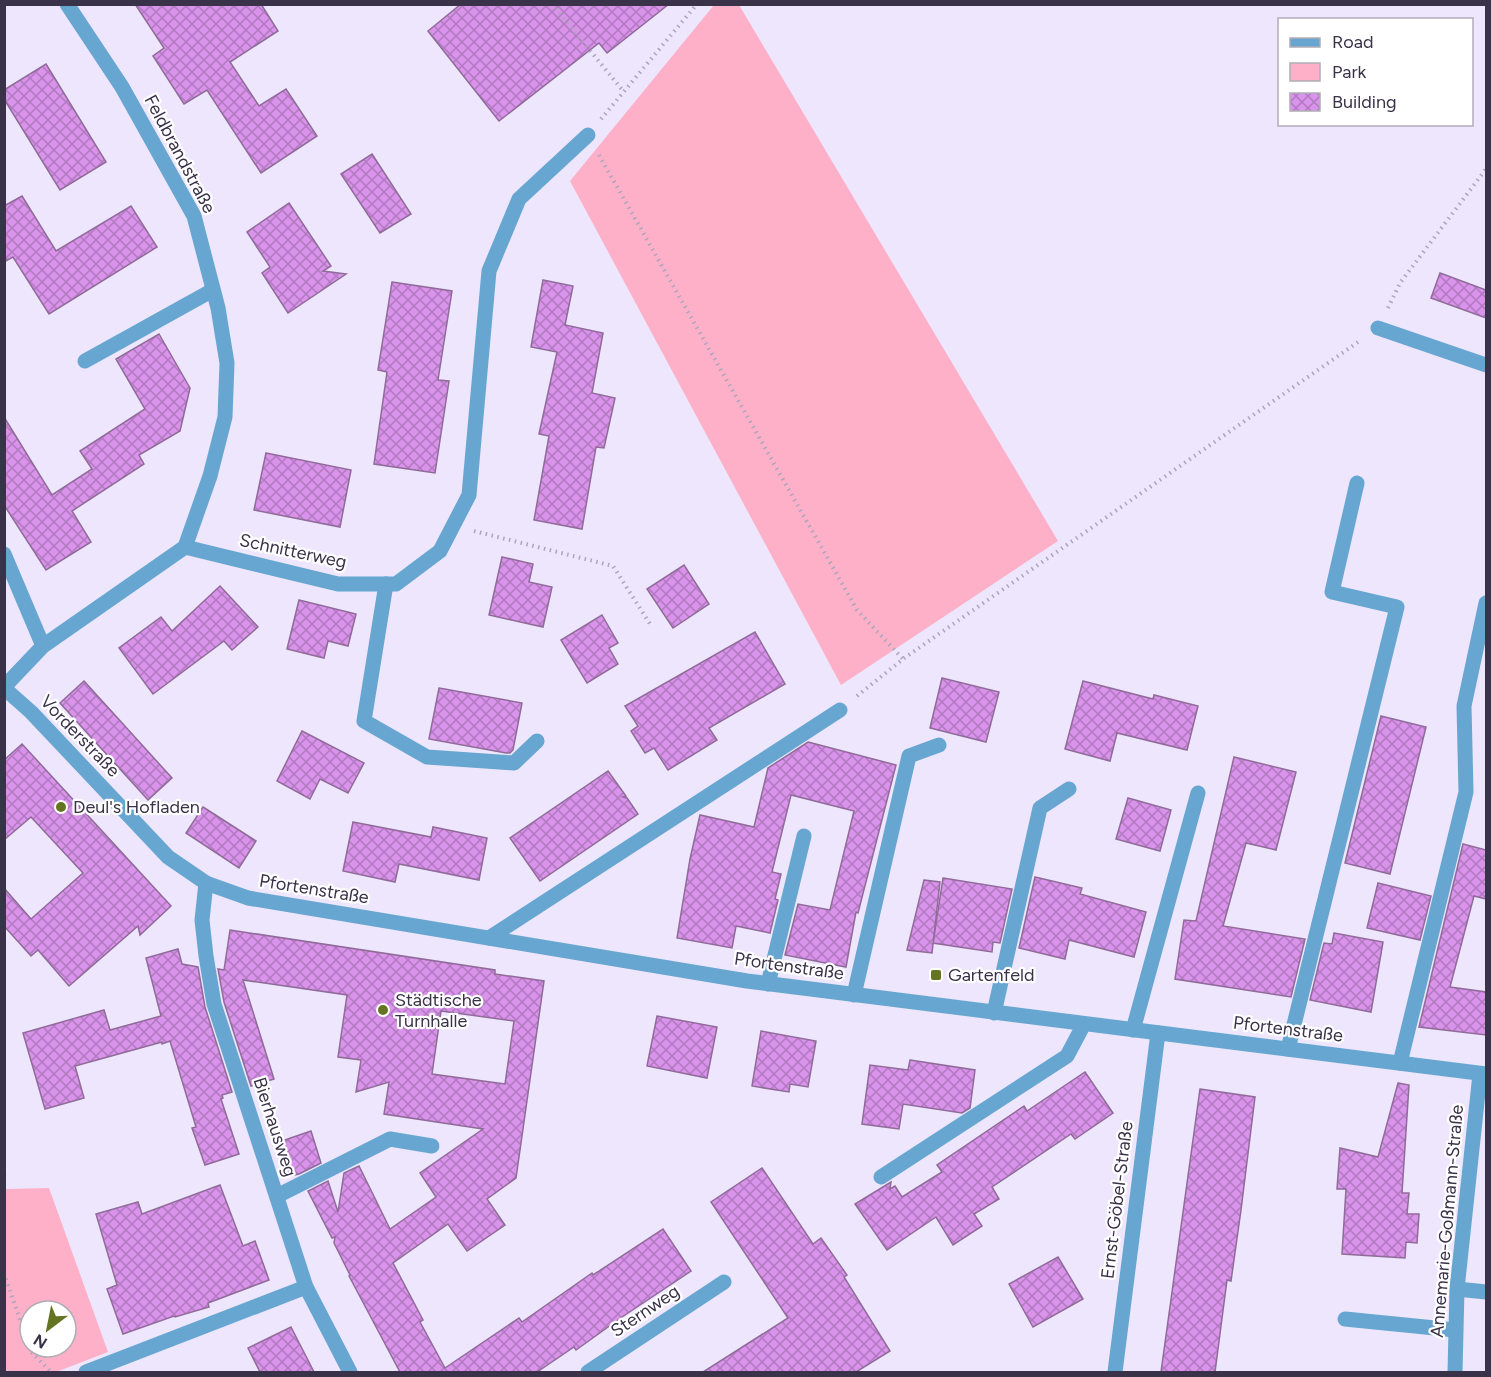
<svg xmlns="http://www.w3.org/2000/svg" width="1491" height="1377" viewBox="0 0 1491 1377" font-family="Figtree,sans-serif">
	<style>
		.green { fill: #fdb0c8; fill-rule: evenodd }
		.building { fill: url(#building-cross-hatch); stroke: #906b99; stroke-width: 1.5; fill-rule: evenodd }
		.lines { fill: none; stroke-linecap: round; stroke-linejoin: round }
		.path { stroke: #aca5bc; stroke-width: 4; stroke-dasharray: 1.5 4.5; stroke-linecap: butt }
		.minor { stroke: #67a6d1; stroke-width: 15 }
		.poi-dot { fill: #647420; stroke: #fff; stroke-width: 2 }
		.labels { text-anchor: middle; stroke-width: 4.5; stroke-linejoin: round; paint-order: stroke }
		.street-label { font-size: 18px; fill: #3a3249; stroke: #fff }
		.poi-label { font-size: 18px; fill: #3a3249; stroke: #fff; text-anchor: start }
	</style>
	<defs>
		<pattern id="building-cross-hatch" width="8" height="8" patternUnits="userSpaceOnUse" patternTransform="scale(1.5)"><rect width="8" height="8" fill="#d993ea"/><path d="M0 0l8 8M0 8l8-8" fill="none" stroke="#b179c0"/></pattern>
	</defs>
	<rect width="100%" height="100%" fill="#ede6fd"/>
	<!-- green -->
	<g class="green">
		<path d="M714,5h25l319,536 -217,144 -271,-504z"/>
		<path d="M49,1188l59,164 -52,20h-51v-183zM30,1311h36v36h-36z"/>
	</g>
	<!-- building -->
	<g class="building">
		<path d="M135,4h126l17,27 -48,31 29,44 27,-17 31,47 -56,37 -54,-83 -23,14 -31,-48 11,-8z"/>
		<path d="M461,4h208l-62,49 -8,-10 -100,78 -71,-90z"/>
		<path d="M46,64l60,98 -46,28 -56,-91v-9z"/>
		<path d="M372,154l39,60 -31,19 -39,-59z"/>
		<path d="M22,196l34,55 75,-45 26,41 -108,67 -36,-57 -9,5v-56z"/>
		<path d="M289,203l42,63 -8,5 23,3 -58,39 -26,-40 8,-6 -23,-35z"/>
		<path d="M1440,273l46,17v28l-55,-20z"/>
		<path d="M543,280l30,6 -8,39 38,8 -11,60 23,5 -11,50 -8,-1 -14,82 -48,-9 15,-84 -10,-2 18,-82 -26,-5z"/>
		<path d="M392,282l60,9 -14,89 11,1 -14,92 -61,-9 13,-92 -9,-2z"/>
		<path d="M159,334l31,54 -10,43 -41,24 5,9 -72,47 19,31 -45,28 -42,-65v-88l48,78 40,-26 -12,-18 65,-42 -29,-50z"/>
		<path d="M266,453l85,17 -11,57 -86,-17z"/>
		<path d="M502,557l31,7 -4,18 23,5 -9,40 -54,-12z"/>
		<path d="M684,565l25,39 -36,24 -26,-39z"/>
		<path d="M220,586l38,41 -26,23 -8,-9 -71,53 -34,-46 42,-31 11,14z"/>
		<path d="M299,600l57,14 -8,32 -20,-5 -4,17 -37,-9z"/>
		<path d="M602,615l16,28 -9,5 9,16 -31,19 -26,-43z"/>
		<path d="M755,632l30,52 -76,44 8,12 -49,30 -14,-22 -9,5 -14,-22 7,-5 -13,-20z"/>
		<path d="M942,678l57,14 -13,50 -56,-14z"/>
		<path d="M84,681l88,97 -24,22 -88,-97z"/>
		<path d="M1083,681l70,18 1,-4 44,11 -11,44 -70,-17 -7,28 -45,-12z"/>
		<path d="M439,688l83,15 -9,47 -3,3h-4l-77,-14z"/>
		<path d="M1381,716l45,11 -36,147 -45,-11z"/>
		<path d="M302,731l62,32 -16,30 -28,-14 -10,20 -33,-18z"/>
		<path d="M808,742l88,23 -38,148 -2,-1 -10,55 -61,-12 13,-51 32,6 24,-99 -63,-16 -19,77 9,2 -6,25 3,1 -8,33 -34,-7 -4,22 -55,-10 13,-79 10,-44 54,12 14,-59z"/>
		<path d="M22,744l149,162 -31,29 -2,-9 -69,60 -31,-36 -7,6 -27,-30v-38l27,31 52,-46 -52,-56 -27,23v-80z"/>
		<path d="M1234,757l62,15 -20,78 -30,-7 -23,83 82,13 -14,58 -116,-18 9,-59 12,1z"/>
		<path d="M608,771l18,25 -3,1 4,1 11,16 -98,67 -30,-43z"/>
		<path d="M1128,798l43,12 -11,41 -44,-12z"/>
		<path d="M203,807l53,34 -17,27 -53,-35z"/>
		<path d="M353,822l78,15 2,-10 54,11 -8,42 -80,-16 -4,18 -52,-11z"/>
		<path d="M1463,844l23,6v49l-12,-3 -24,91 36,5v43l-67,-8z"/>
		<path d="M1035,877l47,11 -2,6 66,18 -12,45 -65,-17 -4,19 -46,-11z"/>
		<path d="M943,878l69,11 -12,54 -7,-1 -1,10 -59,-9z"/>
		<path d="M924,880l16,2 -8,71 -25,-3z"/>
		<path d="M1378,883l53,13 -11,44 -53,-12z"/>
		<path d="M230,930l265,40v4l49,7 -28,197 -29,21 18,26 -38,26 -19,-27 -55,39 30,57 -3,2 25,46 74,-50 3,4 70,-49 1,2 70,-46 28,42 -69,46 -46,33 -2,-3 -37,25h-137l-51,-96 1,-1 -16,-32 1,-6 -3,1 -24,-47 20,-10 10,31 6,-39 15,-7 31,63 46,-32 -16,-24 63,-44 -99,-15 5,-32 -33,10 5,-32 -23,-3 9,-62 -104,-15 31,99 -23,7 -27,-84 -6,-33 6,1zM441,1011l73,10 -9,63 -73,-10z"/>
		<path d="M1334,933l49,9 -12,70 -61,-12 14,-57 8,1z"/>
		<path d="M178,949l4,15 16,3 7,40 27,85 -10,3 1,3 -2,1 18,55 -34,11 -13,-37 4,-1 -26,-86 -8,3v-2l-87,24 9,32 -39,11 -22,-76 81,-23 6,20 51,-14 -15,-58z"/>
		<path d="M657,1016l60,11 -10,51 -60,-12z"/>
		<path d="M761,1031l55,10 -8,46 -18,-3 -1,8 -37,-6z"/>
		<path d="M910,1060l65,10 -5,38 -8,5 -59,-9 -4,25 -37,-5 8,-59 38,5z"/>
		<path d="M1085,1072l28,41 -38,26 -4,-5 -79,53 7,12 -25,15 8,12 -29,19 -17,-28 -49,33 -32,-46 36,-22 -1,7 5,-3 7,11 40,-25 -5,-7 87,-59 3,5z"/>
		<path d="M1398,1083l11,2 -7,108h7l-2,21h12l-2,29 -11,-1 -1,16 -63,-4 4,-65h-9l3,-41 38,9z"/>
		<path d="M1200,1089l55,8 -14,113 -10,71 -4,-1 -12,92h-54z"/>
		<path d="M311,1131l10,32 -22,11 -9,2 -11,-34z"/>
		<path d="M762,1168l51,76 8,-6 26,37 -3,2 46,74 -34,21h-153l85,-54 -77,-116z"/>
		<path d="M220,1185l23,61 12,-5 14,39 -61,23 1,4 -34,10 -1,-1 -51,18 -16,-45 10,-4 -21,-71 42,-12 4,12z"/>
		<path d="M1058,1257l25,42 -50,28 -24,-43z"/>
		<path d="M291,1327l23,45h-54l-12,-24z"/>
	</g>
	<g class="lines">
		<!-- path -->
		<g class="path">
			<path d="M552,4l72,88"/>
			<path d="M601,119l96,-115"/>
			<path d="M599,155l258,455 46,49"/>
			<path d="M1388,308l12,-25 86,-114"/>
			<path d="M474,531l139,35 37,58"/>
			<path d="M857,696l46,-37 458,-319"/>
			<path d="M4,1175l1,-4"/>
			<path d="M4,1273l27,79 20,20"/>
		</g>
		<!-- minor -->
		<g class="minor">
			<path d="M67,4l55,83 72,129 24,92 9,55 -2,54 -15,59 -25,71"/>
			<path d="M1378,328l108,37"/>
			<path d="M85,361l128,-71"/>
			<path d="M4,554l39,92"/>
			<path d="M386,584l-22,137 63,36 87,6 23,-22"/>
			<path d="M4,687l39,-41 142,-99 153,37h58l44,-33 29,-56 20,-224 30,-72 69,-64"/>
			<path d="M4,688l27,24 137,145 38,26 42,15 499,83 739,93"/>
			<path d="M206,883l-4,37 4,36 8,48 92,283 44,85"/>
			<path d="M489,938l351,-228"/>
			<path d="M768,984l36,-148"/>
			<path d="M854,995l55,-239 30,-11"/>
			<path d="M994,1013l46,-205 29,-19"/>
			<path d="M1133,1030l65,-237"/>
			<path d="M1288,1049l109,-442 -65,-15 25,-109"/>
			<path d="M1400,1063l66,-271 -2,-86 22,-103"/>
			<path d="M881,1177l186,-121 17,-32"/>
			<path d="M277,1196l113,-57 42,7"/>
			<path d="M1457,1289l29,3"/>
			<path d="M1345,1319l110,11"/>
			<path d="M86,1372l220,-85"/>
			<path d="M588,1372l136,-90"/>
			<path d="M1115,1372l43,-339"/>
			<path d="M1455,1372l2,-83 23,-215"/>
		</g>
	</g>
	<!-- markers -->
	<g class="poi-dot">
		<circle cx="61" cy="807" r="6"/>
		<rect x="930" y="969" width="12" height="12" rx="3"/>
		<circle cx="383" cy="1010" r="6"/>
	</g>
	<g class="labels">
		<!-- street labels -->
		<g class="street-label">
			<text transform="translate(180 154) rotate(62)" y="6">Feldbrandstraße</text>
			<text transform="translate(293 551) rotate(12)" y="6">Schnitterweg</text>
			<text transform="translate(80 736) rotate(46)" y="6">Vorderstraße</text>
			<text transform="translate(314 889) rotate(9)" y="6">Pfortenstraße</text>
			<text transform="translate(789 966) rotate(8)" y="6">Pfortenstraße</text>
			<text transform="translate(1288 1029) rotate(7)" y="6">Pfortenstraße</text>
			<text transform="translate(275 1127) rotate(72)" y="6">Bierhausweg</text>
			<text transform="translate(1117 1200) rotate(-83)" y="6">Ernst-Göbel-Straße</text>
			<text transform="translate(1447 1221) rotate(-85)" y="6">Annemarie-Goßmann-Straße</text>
			<text transform="translate(645 1311) rotate(-34)" y="6">Sternweg</text>
		</g>
		<!-- poi labels -->
		<g class="poi-label">
			<text x="73" y="813">Deul's Hofladen</text>
			<text x="948" y="981">Gartenfeld</text>
			<text x="395" y="1006">Städtische<tspan x="395" dy="21">Turnhalle</tspan></text>
		</g>
	</g>
	<!-- border -->
	<rect width="1491" height="1377" fill="none" stroke="#3a3249" stroke-width="12"/>
	<!-- legend -->
	<rect x="1278" y="18" width="195" height="108" fill="#ffffff" stroke="#b0adb6" stroke-width="1.5"/>
	<rect x="1290" y="38" width="30" height="9" fill="#67a6d1" stroke="#b0adb6" stroke-width="1.5"/>
	<text x="1332" y="48" font-size="18" fill="#3a3249">Road</text>
	<rect x="1290" y="63" width="30" height="18" fill="#fdb0c8" stroke="#b0adb6" stroke-width="1.5"/>
	<text x="1332" y="78" font-size="18" fill="#3a3249">Park</text>
	<rect x="1290" y="93" width="30" height="18" fill="url(#building-cross-hatch)" stroke="#b0adb6" stroke-width="1.5"/>
	<text x="1332" y="108" font-size="18" fill="#3a3249">Building</text>
	<!-- north arrow -->
	<g transform="translate(48 1329) rotate(212)"><circle r="28" fill="#ffffff" stroke="#b0adb6" stroke-width="1.5"/>
	<path d="M0-4.5L10 22L0 15L-10 22Z" fill="#647420"/>
	<text y="-9" font-size="16" font-weight="bold" text-anchor="middle" fill="#3a3249">N</text>
	</g>
</svg>
